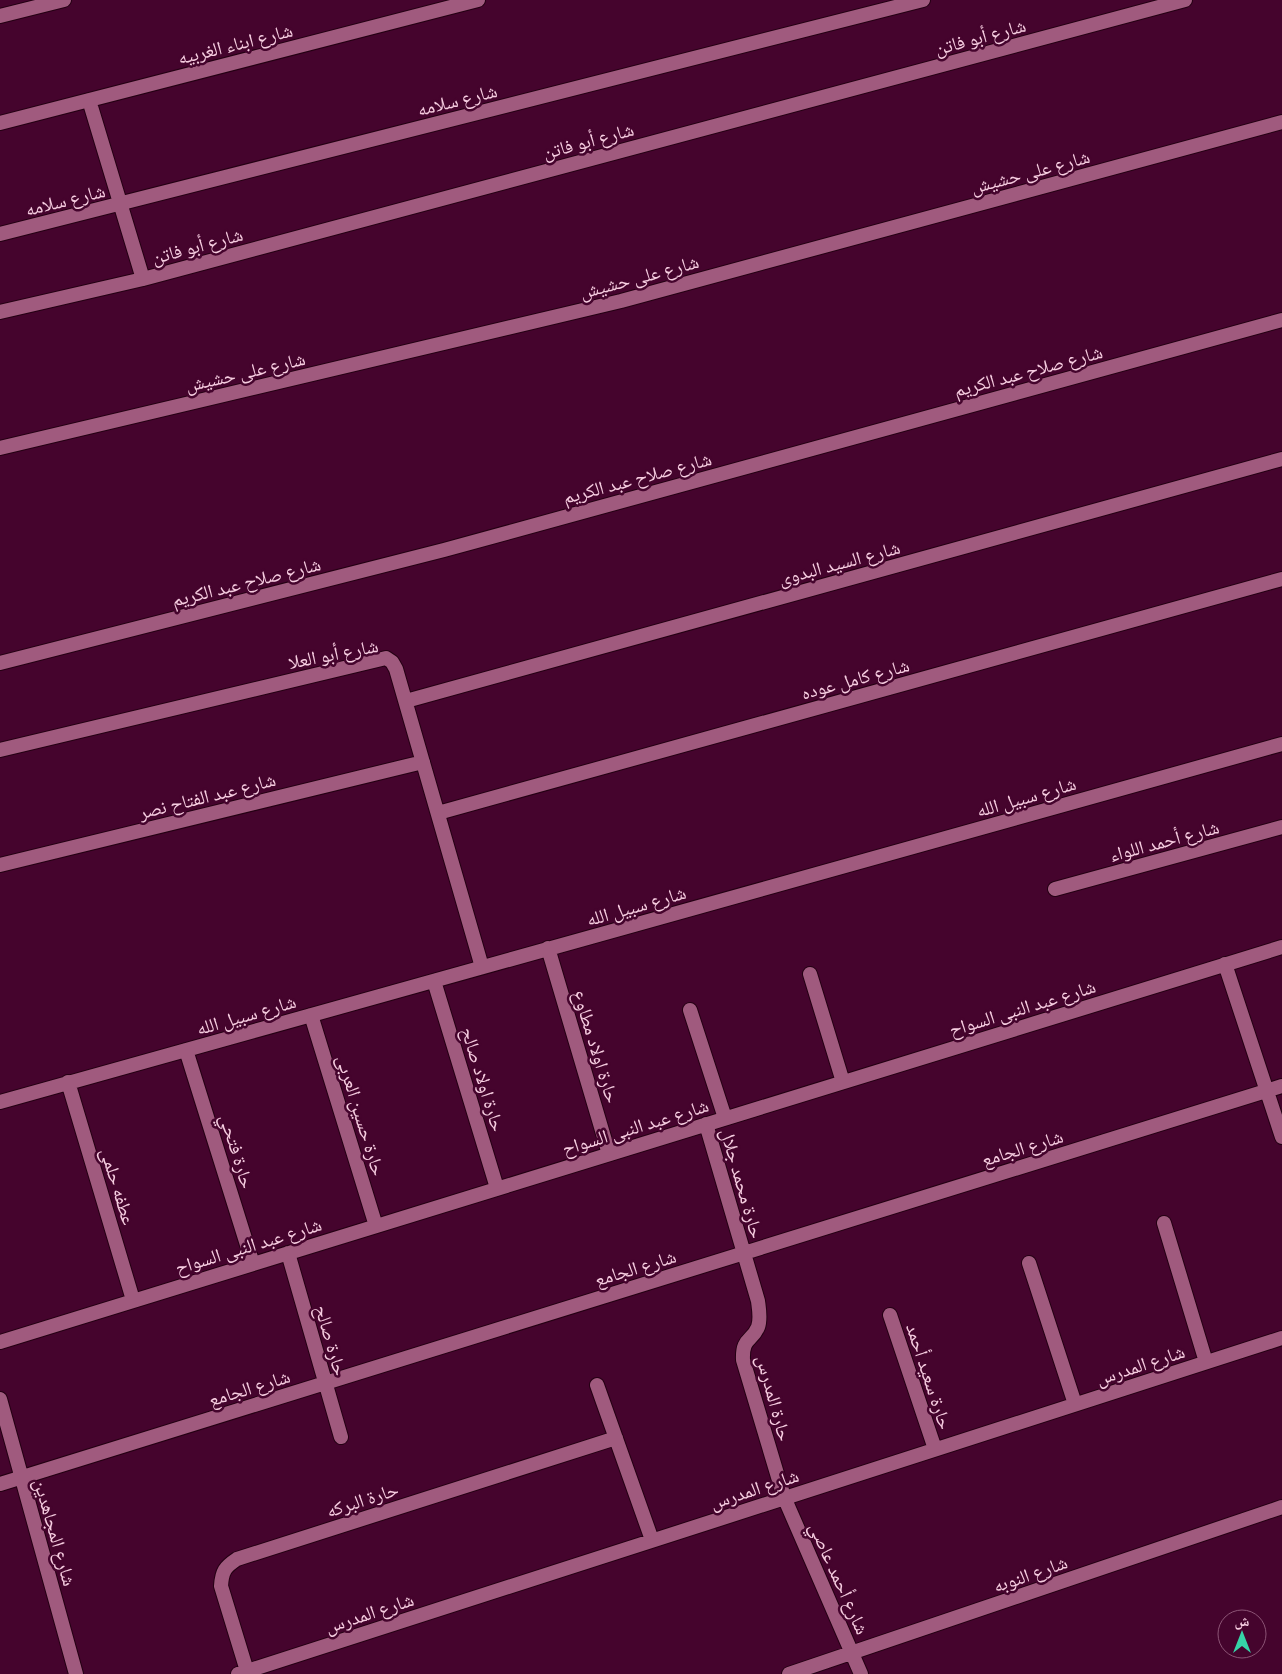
<svg xmlns="http://www.w3.org/2000/svg" width="1282" height="1674" viewBox="0 0 1282 1674" font-family="'Titillium Web','Noto Naskh Arabic',sans-serif">
	<style>
		.lines { fill: none; stroke-linecap: round; stroke-linejoin: round }
		.minor-casing { stroke: #240013; stroke-width: 16 }
		.minor { stroke: #a05a7e; stroke-width: 14 }
		.labels { text-anchor: middle; dominant-baseline: central; stroke-width: 5; stroke-linejoin: round; paint-order: stroke }
		.street-label { font-size: 19px; fill: #f6cde0; stroke: #45042d }
	</style>
	<rect width="100%" height="100%" fill="#45042d"/>
	<g class="lines">
		<g class="minor-casing">
			<path id="minor" d="M0,16L64,0
				M89,100L143,279
				M0,123L478,0
				M0,234L923,0
				M0,312L143,279L1185,0
				M0,448L621,301L1282,122
				M0,663L444,550L1282,320
				M406,701L1282,459
				M0,750L386,658L392,662L396,669L482,967
				M438,813L1282,579
				M0,865L423,762
				M1055,889L1282,827
				M548,948L609,1154
				M1225,964L1282,1137
				M810,974L843,1082
				M434,981L497,1188
				M690,1010L725,1118
				M311,1015L376,1226
				M186,1050L253,1264
				M68,1082L133,1300
				M0,1102L1282,744
				M706,1124L758,1301C759,1309 761,1319 758,1327C752,1342 742,1337 743,1360L784,1497L861,1674
				M1164,1223L1206,1362
				M288,1253L341,1437
				M1029,1263L1075,1404
				M890,1315L935,1449
				M0,1342L1282,947
				M597,1385L652,1540
				M0,1399L76,1674
				M0,1484L1282,1086
				M247,1671L221,1586C222,1571 225,1567 237,1559L616,1438
				M238,1674L1282,1338
				M789,1674L1282,1507"/>
		</g>
		<use href="#minor" class="minor"/>
	</g>
	<g class="labels">
		<g class="street-label">
			<text transform="translate(980 36) rotate(-15)">شارع أبو فاتن</text>
			<text transform="translate(235 43) rotate(-14)">شارع ابناء الغربيه</text>
			<text transform="translate(457 99) rotate(-14)">شارع سلامه</text>
			<text transform="translate(588 140) rotate(-15)">شارع أبو فاتن</text>
			<text transform="translate(1030 171) rotate(-15)">شارع على حشيش</text>
			<text transform="translate(65 199) rotate(-14)">شارع سلامه</text>
			<text transform="translate(197 245) rotate(-15)">شارع أبو فاتن</text>
			<text transform="translate(639 276) rotate(-15)">شارع على حشيش</text>
			<text transform="translate(1028 370) rotate(-15)">شارع صلاح عبد الكريم</text>
			<text transform="translate(245 371) rotate(-13)">شارع على حشيش</text>
			<text transform="translate(637 477) rotate(-15)">شارع صلاح عبد الكريم</text>
			<text transform="translate(839 562) rotate(-15)">شارع السيد البدوى</text>
			<text transform="translate(246 581) rotate(-14)">شارع صلاح عبد الكريم</text>
			<text transform="translate(333 653) rotate(-11)">شارع أبو العلا</text>
			<text transform="translate(855 678) rotate(-15)">شارع كامل عوده</text>
			<text transform="translate(207 795) rotate(-14)">شارع عبد الفتاح نصر</text>
			<text transform="translate(1026 796) rotate(-16)">شارع سبيل الله</text>
			<text transform="translate(1164 840) rotate(-15)">شارع أحمد اللواء</text>
			<text transform="translate(636 905) rotate(-16)">شارع سبيل الله</text>
			<text transform="translate(1022 1007) rotate(-17)">شارع عبد النبى السواح</text>
			<text transform="translate(246 1014) rotate(-16)">شارع سبيل الله</text>
			<text transform="translate(597 1046) rotate(73)">حارة اولاد مطاوع</text>
			<text transform="translate(484 1079) rotate(73)">حارة اولاد صالح</text>
			<text transform="translate(362 1115) rotate(73)">حارة حسين العربى</text>
			<text transform="translate(635 1126) rotate(-17)">شارع عبد النبى السواح</text>
			<text transform="translate(1022 1147) rotate(-17)">شارع الجامع</text>
			<text transform="translate(238 1151) rotate(73)">حارة فتحي</text>
			<text transform="translate(743 1183) rotate(74)">حارة محمد جلال</text>
			<text transform="translate(119 1186) rotate(73)">عطفه حلمى</text>
			<text transform="translate(248 1245) rotate(-17)">شارع عبد النبى السواح</text>
			<text transform="translate(635 1267) rotate(-17)">شارع الجامع</text>
			<text transform="translate(332 1340) rotate(74)">حارة صالح</text>
			<text transform="translate(1140 1364) rotate(-18)">شارع المدرس</text>
			<text transform="translate(930 1376) rotate(72)">حارة سعيد أحمد</text>
			<text transform="translate(249 1387) rotate(-17)">شارع الجامع</text>
			<text transform="translate(775 1398) rotate(75)">حارة المدرس</text>
			<text transform="translate(754 1488) rotate(-18)">شارع المدرس</text>
			<text transform="translate(362 1499) rotate(-18)">حارة البركه</text>
			<text transform="translate(56 1532) rotate(74)">شارع المجاهدين</text>
			<text transform="translate(1030 1573) rotate(-19)">شارع النوبه</text>
			<text transform="translate(840 1578) rotate(66)">شارع أحمد عاصي</text>
			<text transform="translate(369 1612) rotate(-18)">شارع المدرس</text>
		</g>
	</g>
	<g transform="translate(1242 1634)"><circle r="24" fill="#45042d" stroke="#8c5475"/>
	<path d="M0-4L9 19L0 12L-9 19Z" fill="#36d4a7"/>
	<text y="-8" font-size="14" font-weight="bold" text-anchor="middle" fill="#f6cde0">ش</text>
	</g>
</svg>
